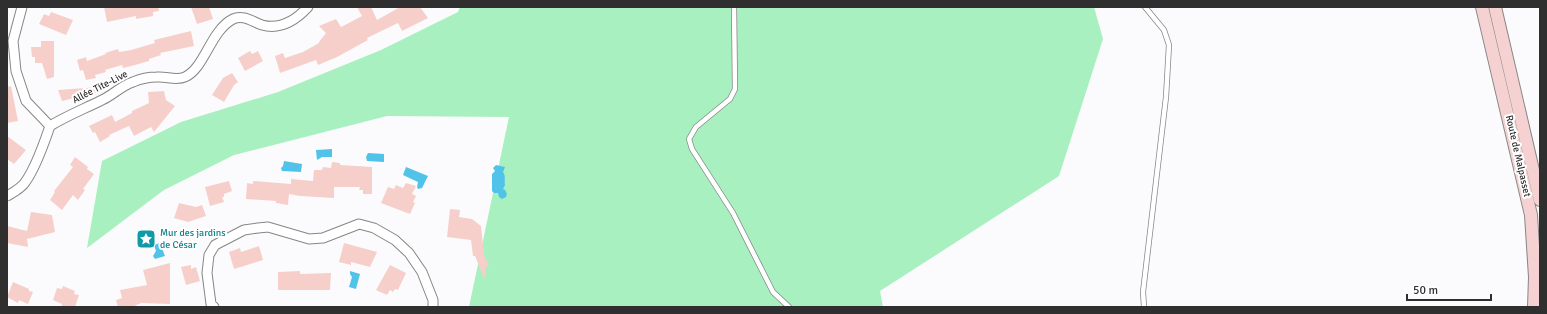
<svg xmlns="http://www.w3.org/2000/svg" width="1547" height="314" viewBox="0 0 1547 314" font-family="Signika,sans-serif">
	<style>
		.green { fill: #a8f0bf }
		.water { fill: #51c2e8 }
		.building { fill: #f7cfca }
		.lines { fill: none; stroke-linecap: round; stroke-linejoin: round }
		.service-casing { stroke: #868687; stroke-width: 6 }
		.minor-casing { stroke: #868687; stroke-width: 11 }
		.secondary-casing { stroke: #868687; stroke-width: 14 }
		.service { stroke: #fff; stroke-width: 4.5 }
		.minor { stroke: #fff; stroke-width: 9 }
		.secondary { stroke: #f6d1d1; stroke-width: 12 }
		.labels { text-anchor: middle; dominant-baseline: central; stroke-width: 4; stroke-linejoin: round; paint-order: stroke }
		.street-label { font-size: 10px; fill: #2f2f30; stroke: #fff }
		.culture-label { font-size: 10px; fill: #0d838f; stroke: #fff; text-anchor: start }
	</style>
	<rect width="100%" height="100%" fill="#fbfbfd"/>
	<path class="green" d="M460,7H1094L1103,39L1059,176L880,291L883,307H469L509,117L387,116L234,155L164,190L87,248L102,161L181,122L278,92L381,50L458,12Z"/>
	<path class="water" d="M332,149V157H322L317,160L316,150Z
		M368,153L384,154V162L367,161L366,157Z
		M284,161L302,164L301,172L282,171L281,168L283,166Z
		M496,165L505,167L503,172C506,176 504,180 505,185L503,189L505,190L507,194L506,197L502,199L499,197L498,193H494L492,191V174L495,171L493,168Z
		M406,167L428,176L422,188L418,189L417,187L418,182L403,175Z
		M160,243L165,256L155,259L153,256L156,251L154,245Z
		M350,271L360,274L356,289L349,287L352,277L350,274Z"/>
	<path class="building" d="M104,7H158L159,11L153,12V16L136,19V16L107,22Z
		M191,7H209L213,19L197,24Z
		M357,7H371L377,20L400,7H420L428,18L402,31L398,23L367,38L368,40L337,57L318,65L316,60L280,73L275,56L283,53L285,58L303,52L319,43V42L326,33L319,26L336,19L341,27L362,16Z
		M51,12L73,20L66,35L39,24L44,14L49,16Z
		M191,31L194,46L160,53L161,55L149,59V61L135,65L123,68L122,65L105,70L106,72L95,75L96,78L86,80L83,70L80,71L77,60L86,57L87,61L106,54L105,53L118,49L119,52L131,50L155,43L154,40Z
		M41,41H54V77L47,79L42,63H35V57H32L31,47H41Z
		M250,51L252,54L258,51L263,61L245,71L238,58Z
		M232,73L238,82L234,85L224,102L212,95L223,78Z
		M11,86L18,121L7,123V87Z
		M98,87L99,92L62,101L58,90Z
		M164,91L166,100L175,106L154,132L151,127L134,136L129,126L109,135L110,136L100,142L95,132L93,133L89,126L112,115L115,122L132,113V111L149,103L148,92Z
		M7,136L26,150L14,164L7,159Z
		M75,157L88,167L87,169L94,174L83,189L85,190L78,200L73,195L62,210L50,200L55,192L54,191L73,167L70,165Z
		M332,162L340,163V165L372,167V194H363V190H359L360,187H334V198L300,196L289,194L288,205L276,203V201L246,199L247,183L253,184V181L291,184V179L313,181L314,170H322L323,167L331,168Z
		M229,181L232,191L224,194V197H222L224,202L210,206L205,187Z
		M406,183L416,186L412,194L416,196L413,202L415,203L410,214L381,203L388,187L394,189L396,185L403,188Z
		M179,203L196,207L202,205L206,216L188,222L174,218Z
		M450,209L460,210L459,217L472,219L481,226L484,255L489,266L485,267L486,278H484L475,256H473L471,240L447,237Z
		M31,212L52,215L55,232L27,239L28,247L7,243V226L27,231Z
		M344,243L377,252L370,267L351,262V265L339,262Z
		M259,246L263,260L234,269L229,252L240,248L241,252Z
		M170,263V304L141,303L132,307H118L116,300L122,298L120,290L147,285L143,270Z
		M191,265V269L196,267L200,281L186,285L181,267Z
		M390,265L406,273L398,290L395,289L393,292L390,290L387,295L376,290Z
		M300,271V274L331,273L330,290H278V272Z
		M13,282L29,289V291L33,292L28,304L19,300L18,303L7,297Z
		M63,286L75,291L74,294L79,295L75,307H61L62,304L53,300L57,288L62,289Z"/>
	<g class="lines">
		<g class="service-casing">
			<path id="service" d="M734,7L735,89L730,99L696,127L689,139L692,149L733,213L773,292L789,307
				M1144,307L1143,292L1166,97L1169,45L1164,30L1145,7"/>
		</g>
		<g class="minor-casing">
			<path id="minor" d="M22,7L13,41L16,71L26,101L50,126
				M7,196C14,192 22,188 26,181C37,165 44,143 50,126C66,116 84,109 102,100C113,95 121,86 133,82C140,79 150,77 157,77C166,76 176,81 185,77C205,68 210,31 233,19C243,14 253,22 262,25C280,30 296,20 308,7
				M214,307L211,304L207,273L209,255L215,245L244,230L258,228L268,227L309,239L323,238L359,224L374,228L395,240L409,253L422,272L433,300V307"/>
		</g>
		<g class="secondary-casing">
			<path id="secondary" d="M1482,7L1531,215L1535,277L1534,307
				M1495,7L1540,200"/>
		</g>
		<use href="#service" class="service"/>
		<use href="#minor" class="minor"/>
		<use href="#secondary" class="secondary"/>
	</g>
	<defs>
		<g id="sight-square" transform="scale(1)"><rect x="-9" y="-9" width="18" height="18" rx="4" fill="#0f9aa8" stroke="#fff"/><path d="M0-6L1.8-2.2L6-1.7L2.9 1.2L3.7 5.4L0 3.3L-3.7 5.4L-2.9 1.2L-6-1.7L-1.8-2.2Z" fill="#fff"/></g>
	</defs>
	<g fill-rule="evenodd">
		<use href="#sight-square" x="146" y="239"/>
	</g>
	<g class="labels">
		<g class="street-label">
			<text transform="translate(100 87) rotate(-27)">Allée Tite-Live</text>
			<text transform="translate(1518 156) rotate(77)">Route de Malpasset</text>
		</g>
		<g class="culture-label">
			<text x="160" y="233">Mur des jardins<tspan x="160" dy="12">de César</tspan></text>
		</g>
	</g>
	<rect width="1547" height="314" fill="none" stroke="#2f2f30" stroke-width="16"/>
	<path d="M1407 294v6h84v-6" fill="none" stroke="#2f2f30" stroke-width="2"/>
	<text x="1413" y="294" font-size="12" fill="#2f2f30" stroke="#ffffff" stroke-width="3" paint-order="stroke">50 m</text>
</svg>
